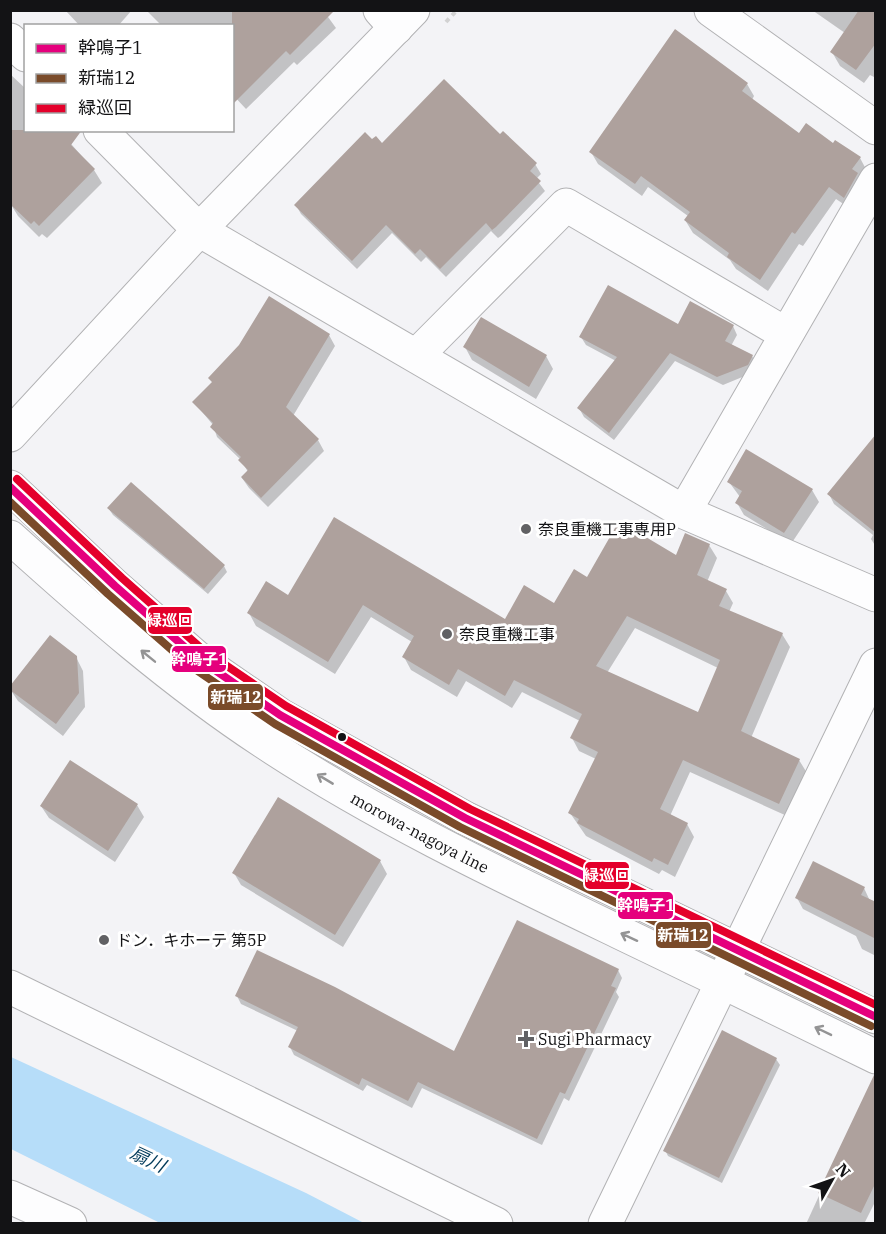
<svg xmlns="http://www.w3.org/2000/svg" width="886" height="1234" viewBox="0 0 886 1234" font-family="'IBM Plex Serif','Noto Sans JP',serif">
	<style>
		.water { fill: #b6ddf9 }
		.shadow { fill: #0003; fill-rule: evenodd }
		.building { fill: #aea19d; fill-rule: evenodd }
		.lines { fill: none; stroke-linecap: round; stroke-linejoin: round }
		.street-casing { stroke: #b2b2b4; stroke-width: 35 }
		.secondary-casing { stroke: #b2b2b4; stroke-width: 35 }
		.primary-casing { stroke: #b2b2b4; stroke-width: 35 }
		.path { stroke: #d2d2d2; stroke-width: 4; stroke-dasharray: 4.5 4.5; stroke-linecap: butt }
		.street { stroke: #fdfdfe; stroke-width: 33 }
		.secondary { stroke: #fdfdfe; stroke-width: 33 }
		.primary { stroke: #fdfdfe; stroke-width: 33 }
		.bus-1-casing { stroke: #fff; stroke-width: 12 }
		.bus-2-casing { stroke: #fff; stroke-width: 12 }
		.bus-3-casing { stroke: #fff; stroke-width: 12 }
		.bus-1 { stroke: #e5007d; stroke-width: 8 }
		.bus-2 { stroke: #7a4b2a; stroke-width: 8 }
		.bus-3 { stroke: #e4002b; stroke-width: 8 }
		.oneway { stroke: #949495 }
		.poi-dot { fill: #616164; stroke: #fff; stroke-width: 2 }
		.bus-dot { fill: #131315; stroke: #fff; stroke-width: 2 }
		.labels { text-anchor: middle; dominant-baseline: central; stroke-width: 6; stroke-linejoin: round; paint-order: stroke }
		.poi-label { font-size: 16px; fill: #131315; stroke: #fff; text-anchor: start }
		.street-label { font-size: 16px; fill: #131315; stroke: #fff }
		.water-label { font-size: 18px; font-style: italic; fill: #003a5a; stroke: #fff }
		.line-badge { stroke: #fff; stroke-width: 2 }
		.badge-label { font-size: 16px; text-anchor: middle; font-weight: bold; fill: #fff }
	</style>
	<rect width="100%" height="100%" fill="#f3f3f6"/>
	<path class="water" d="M11,1057L306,1193L364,1223H160L11,1149Z"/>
	<path class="shadow" d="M65,10H132L118,26H80Z
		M146,10H323L336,28L297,65L294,62L246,109L232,94V26H162Z
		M812,10H876V78L870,75L864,83L840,66L832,52L845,33Z
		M10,74L26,89V130L65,137L94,170L102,183L47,238L42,234L39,237L18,216L10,203Z
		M747,84L754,96L752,100L799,135L834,145L860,158L867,171L851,209L836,199L803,246L799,244L768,291L736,269L730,260L693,233L685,220L688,216L648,187L642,196L598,164L591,152Z
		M501,136L535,164L541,174L536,179L545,191L501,236L498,238L491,231L446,277L426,257L421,262L392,233L357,269L301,214L296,205L372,142L382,145Z
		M678,326H733L737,335L731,346L752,356L757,365L752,373L723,385L675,361L614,440L584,417L579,408L616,361L586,345L581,337Z
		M329,335L335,346L293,416L318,440L324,451L268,507L249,488L242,478L248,472L241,460L217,437L213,425L194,402L213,383L209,378Z
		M465,347L546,356L553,369L536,399L472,360Z
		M876,451V547L871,539L873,535L834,504L829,494Z
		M729,482L812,490L819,502L791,544L744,515L737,503L740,497Z
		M109,509L224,566L227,572L208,594L113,515Z
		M335,519L506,621L555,605L588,579L677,557L709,545L717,558L707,582L726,591L733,603L729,612L782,634L790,647L751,738L799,760L807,773L787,816L690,772L670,816L687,824L694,837L675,877L662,870L659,874L586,836L570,813L596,759L579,751L572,738L580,721L522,692L512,708L466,681L457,697L411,670L404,657L412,642L371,617L335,674L256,626L249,613L289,597ZM635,628L718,668L699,714L607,673Z
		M76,657L83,671L85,707L63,736L18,701L10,689Z
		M137,805L144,817L115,862L49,818L41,806Z
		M380,861L387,874L343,947L241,885L234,873Z
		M864,888L870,901L876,904V956L862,949L856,936L803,909L797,898Z
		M618,970L622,978L616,992L619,997L569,1101L564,1098L542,1145L422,1088L412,1108L367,1085L363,1091L294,1055L290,1047L298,1031L241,1004L237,996L455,1053Z
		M776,1059L780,1065L722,1183L668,1156L665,1150Z
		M865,1096L876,1101V1200L864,1224H806Z"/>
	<path class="building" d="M232,10H335L290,55L286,51L232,105Z
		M859,10H876V43L856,70L830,52Z
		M675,29L748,83L742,91L799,133L806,123L833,143L835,140L861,157L852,169L858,173L844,198L829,187L795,234L792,232L760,280L727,257L729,253L684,220L690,212L641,176L635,184L589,152Z
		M444,79L500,134L503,131L537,163L530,171L541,181L496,227L492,230L486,223L440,269L420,249L415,254L386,225L352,261L294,205L365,132L372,139L376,136L382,143Z
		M10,130H82L71,145L95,169L39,226L34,221L31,224L10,204Z
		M608,285L678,324L690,301L734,325L725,341L753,355L748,365L717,377L670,353L609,433L577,408L617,357L579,337Z
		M269,296L330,334L286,407L319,439L261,498L241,477L248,470L238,460L241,457L210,427L213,423L192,402L212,382L208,378L239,345Z
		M481,317L547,355L529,387L463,347Z
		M876,434V533L827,494Z
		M746,449L813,489L784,533L735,503L742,491L727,482Z
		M131,482L225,565L204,589L107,508Z
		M334,517L505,619L524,585L554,603L574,569L587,577L619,521L676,555L685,533L710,544L697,575L727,589L719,606L783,633L741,731L800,759L779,804L683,760L660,809L688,823L668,865L654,858L652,862L577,823L579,819L568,813L598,752L570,738L582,714L514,680L505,696L458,669L449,685L402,657L414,636L363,605L328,662L247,613L266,581L288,595ZM627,616L720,660L698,712L596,666Z
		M50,635L77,656L79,693L56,724L10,690V686Z
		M70,760L138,804L108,851L40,806Z
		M278,797L381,860L335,935L232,873Z
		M813,861L865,887L861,895L876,902V939L795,898Z
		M517,920L619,969L611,986L616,988L565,1094L560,1092L537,1139L418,1082L408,1101L362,1078L359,1085L288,1047L298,1027L235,996L257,950L335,987L454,1051Z
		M722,1030L777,1058L719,1178L663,1151Z
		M874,1075L876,1182L861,1213L818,1193Z"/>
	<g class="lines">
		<g class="street-casing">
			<path id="street" d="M380,10L396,28
				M10,40L26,55
				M100,130L199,230L684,512L876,595
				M416,356L566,205L786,334
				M684,512L876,180
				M10,987L496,1224
				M10,1197L70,1224
				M605,1224L876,665"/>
		</g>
		<g class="secondary-casing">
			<path id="secondary" d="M711,10L876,128
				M10,435L199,230L413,10"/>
		</g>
		<g class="primary-casing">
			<g id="primary">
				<path d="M10,487L115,586L196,657L280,715L465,818L876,1017"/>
				<path id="s1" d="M10,537C91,610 173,682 264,742C376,816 498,874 619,932C705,973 790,1015 876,1057"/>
			</g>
		</g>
		<path class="path" d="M446,22L457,10"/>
		<use href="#street" class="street"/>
		<use href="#secondary" class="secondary"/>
		<use href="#primary" class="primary"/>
		<g class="bus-1-casing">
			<path id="bus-1" d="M10,487L115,586L196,657L280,715L465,818L876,1017"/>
		</g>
		<g class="bus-2-casing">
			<path id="bus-2" d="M10,502L108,594L189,665L275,724L460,827L871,1026"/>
		</g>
		<g class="bus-3-casing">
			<path id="bus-3" d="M17,479L122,578L202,649L286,706L470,809L876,1005"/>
		</g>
		<use href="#bus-1" class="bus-1"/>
		<use href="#bus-2" class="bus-2"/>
		<use href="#bus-3" class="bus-3"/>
	</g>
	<defs><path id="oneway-shaft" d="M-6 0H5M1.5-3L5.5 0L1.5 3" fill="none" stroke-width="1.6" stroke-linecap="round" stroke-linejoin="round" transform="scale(1.5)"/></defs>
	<g class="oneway">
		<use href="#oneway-shaft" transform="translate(148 656) rotate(-141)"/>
		<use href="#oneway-shaft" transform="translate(325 779) rotate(-149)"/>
		<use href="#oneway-shaft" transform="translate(629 937) rotate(-155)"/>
		<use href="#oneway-shaft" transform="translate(823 1031) rotate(-154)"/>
	</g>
	<g class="poi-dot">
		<circle cx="526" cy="529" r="6"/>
		<circle cx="447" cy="634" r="6"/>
		<circle cx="104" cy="940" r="6"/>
		<path d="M523 1030h6v6h6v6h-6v6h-6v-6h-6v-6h6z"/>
	</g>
	<circle class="bus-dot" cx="342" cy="737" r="5"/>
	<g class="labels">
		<g class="poi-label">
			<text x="538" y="529">奈良重機工事専用P</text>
			<text x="459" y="634">奈良重機工事</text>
			<text x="116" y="940">ドン．キホーテ 第5P</text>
			<text x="538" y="1039">Sugi Pharmacy</text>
		</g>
		<g class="street-label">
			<text stroke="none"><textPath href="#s1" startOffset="507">morowa-nagoya line</textPath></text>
		</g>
		<g class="water-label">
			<text transform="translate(148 1159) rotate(25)">扇川</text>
		</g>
	</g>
	<g class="line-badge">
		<rect x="147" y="606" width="46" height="29" rx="6" fill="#e4002b"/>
		<rect x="171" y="645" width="56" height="28" rx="6" fill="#e5007d"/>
		<rect x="207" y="683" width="57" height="28" rx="6" fill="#7a4b2a"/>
		<rect x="584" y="861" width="46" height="29" rx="6" fill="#e4002b"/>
		<rect x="617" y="891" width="57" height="29" rx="6" fill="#e5007d"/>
		<rect x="655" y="921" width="57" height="28" rx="6" fill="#7a4b2a"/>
	</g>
	<g class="badge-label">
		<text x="170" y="626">緑巡回</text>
		<text x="199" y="665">幹鳴子1</text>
		<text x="236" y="703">新瑞12</text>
		<text x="607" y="881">緑巡回</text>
		<text x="646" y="911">幹鳴子1</text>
		<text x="683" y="941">新瑞12</text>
	</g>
	<rect width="886" height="1234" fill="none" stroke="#131315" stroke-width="24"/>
	<rect x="24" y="24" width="210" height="108" fill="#ffffff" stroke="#a1a1a1" stroke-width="1.5"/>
	<rect x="36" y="44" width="30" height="9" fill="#e5007d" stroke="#a1a1a1" stroke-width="1.5"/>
	<text x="78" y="54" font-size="18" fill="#131315">幹鳴子1</text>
	<rect x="36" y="74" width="30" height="9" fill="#7a4b2a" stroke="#a1a1a1" stroke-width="1.5"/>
	<text x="78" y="84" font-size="18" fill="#131315">新瑞12</text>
	<rect x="36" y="104" width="30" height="9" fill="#e4002b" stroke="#a1a1a1" stroke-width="1.5"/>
	<text x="78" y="114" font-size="18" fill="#131315">緑巡回</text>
	<g transform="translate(832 1180) rotate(50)" stroke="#ffffff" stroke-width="4.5" paint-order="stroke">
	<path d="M0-4.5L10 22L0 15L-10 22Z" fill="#131315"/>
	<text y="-9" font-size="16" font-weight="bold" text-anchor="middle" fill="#131315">N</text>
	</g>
</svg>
